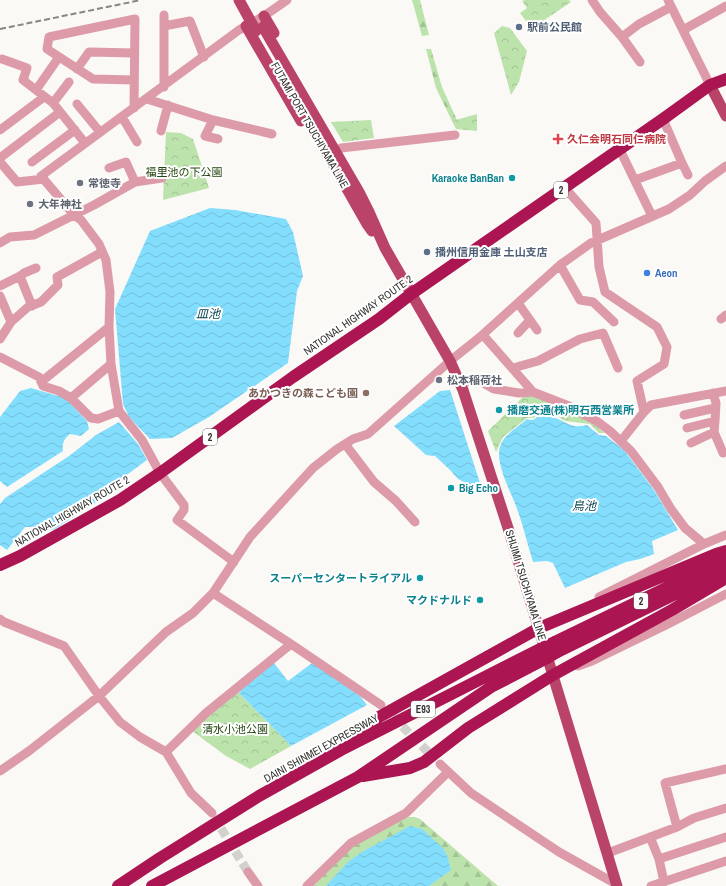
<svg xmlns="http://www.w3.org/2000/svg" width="726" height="886" viewBox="0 0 726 886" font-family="'Archivo Narrow','Noto Sans JP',sans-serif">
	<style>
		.forest { fill: url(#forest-firs) }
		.park { fill: url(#park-crowns) }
		.water { fill: url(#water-waves) }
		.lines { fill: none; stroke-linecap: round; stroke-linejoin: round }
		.minor-tunnel { stroke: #d3d1ce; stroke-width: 9; stroke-dasharray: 9 4.5; stroke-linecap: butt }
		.minor { stroke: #dd9baa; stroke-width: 9 }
		.major { stroke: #ba4469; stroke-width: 11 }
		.highway { stroke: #aa1552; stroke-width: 12 }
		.rail { stroke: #878683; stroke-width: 2; stroke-dasharray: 6 3; stroke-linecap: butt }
		.major-bridge { stroke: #ba4469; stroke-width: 11 }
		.highway-bridge { stroke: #aa1552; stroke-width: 12 }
		.service-dot { fill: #5c6f8a; stroke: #fff; stroke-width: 1.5 }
		.health-dot { fill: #e0444e; stroke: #fff; stroke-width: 1.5 }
		.culture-dot { fill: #0f9aa8; stroke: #fff; stroke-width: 1.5 }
		.worship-dot { fill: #6b7280; stroke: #fff; stroke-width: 1.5 }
		.shop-dot { fill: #3f7fe0; stroke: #fff; stroke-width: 1.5 }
		.education-dot { fill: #8d6e63; stroke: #fff; stroke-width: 1.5 }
		.labels { text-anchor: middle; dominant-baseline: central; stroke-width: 4; stroke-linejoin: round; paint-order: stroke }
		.shield { fill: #fff; stroke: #70706e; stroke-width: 1 }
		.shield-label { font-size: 10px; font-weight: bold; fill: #323230 }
		.service-label { font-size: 11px; font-weight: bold; fill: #4e5e75; stroke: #fff; text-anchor: start }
		.street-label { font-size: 11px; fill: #323230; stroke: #fff }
		.health-label { font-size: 11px; font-weight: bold; fill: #be3a42; stroke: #fff; text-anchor: start }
		.park-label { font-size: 11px; fill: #24460f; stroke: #fff }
		.culture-label { font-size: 11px; font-weight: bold; fill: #0d838f; stroke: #fff; text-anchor: end }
		.worship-label { font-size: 11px; font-weight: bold; fill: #5b616d; stroke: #fff; text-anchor: start }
		.shop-label { font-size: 11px; font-weight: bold; fill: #366cbe; stroke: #fff; text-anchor: start }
		.education-label { font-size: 11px; font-weight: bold; fill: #785e54; stroke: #fff; text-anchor: end }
		.water-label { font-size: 12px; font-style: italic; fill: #053f4f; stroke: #fff }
	</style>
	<defs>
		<pattern id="forest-firs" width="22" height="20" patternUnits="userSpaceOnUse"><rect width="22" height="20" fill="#bde3ac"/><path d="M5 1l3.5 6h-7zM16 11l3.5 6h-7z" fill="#a3c394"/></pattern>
		<pattern id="park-crowns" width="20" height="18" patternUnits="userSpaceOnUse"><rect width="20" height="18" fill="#bde3ac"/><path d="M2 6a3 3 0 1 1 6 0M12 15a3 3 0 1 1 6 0" fill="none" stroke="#a3c394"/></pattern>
		<pattern id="water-waves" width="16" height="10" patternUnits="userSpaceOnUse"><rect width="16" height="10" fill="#83defe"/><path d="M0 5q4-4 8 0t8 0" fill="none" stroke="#72bfda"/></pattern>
	</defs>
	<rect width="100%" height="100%" fill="#fbf9f5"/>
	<path class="forest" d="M412,0H420L429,35L422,36Z
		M426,49H431L442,87L457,120L452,121L436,88Z
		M409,817H415L420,819L498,886H314L346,851L396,821Z"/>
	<path class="park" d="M525,0H569L571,2L540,23L535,33L520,13L527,8L522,1Z
		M502,26L510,28L527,51L519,82L511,95L494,33Z
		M477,114V131L456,129L452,121Z
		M371,120L374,138L343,142L331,122Z
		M166,132L181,133L193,139L209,188L163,200Z
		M533,394L584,417L605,433H599L590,424L565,421L559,417L545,414L536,415L534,418H527L503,437L496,452L488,431L524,396Z
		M239,689L241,691L239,693L291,746L250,769L226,756L191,730Z"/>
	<path class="water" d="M210,208L235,210L286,219L293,232L303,276L297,291L288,363L209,417L172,438L150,439L129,417L123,404L115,309L150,231Z
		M31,388L65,398L87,421L89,429L81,436L70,434C64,439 62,443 63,451L7,487L0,481V417L20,391Z
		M450,390L480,483V486L476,488L458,479L450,470L435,456L426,455L394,426L440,391Z
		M545,416C549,417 554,417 558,419C571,425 573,428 587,425L599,435L606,436L624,450L654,490L678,530L652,541L654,554L640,559L626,562L565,588L553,563L547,561L533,562C527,543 523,524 516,506C510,490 495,463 500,447C503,435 518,427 527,419C532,421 534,420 537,417Z
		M119,422L138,444L147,460L109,488L94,504L53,530L38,527H25L7,550L0,545V504L5,498L69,456L96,435Z
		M274,663L288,681L312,663L360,696L367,705L291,746L239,693L241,691L239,689Z
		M410,826L422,829L443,848L447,855L451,870L429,886H326L349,861L362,852Z"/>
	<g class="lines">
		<path class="minor-tunnel" d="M393,717L435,759
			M214,817L248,872"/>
		<path class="minor" d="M592,0L600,12L622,37L640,62
			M668,0L710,85
			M164,26L190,21L204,57
			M683,30L726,6
			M622,37L639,24L671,7
			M2,59L27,68L23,80L53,103L85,143
			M77,69L89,52L134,53
			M164,87V15
			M36,90L59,57
			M147,99L213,120L205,136L218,139
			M53,103L69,82
			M77,104L100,132
			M134,108L135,19L49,37L47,49L93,79L134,80
			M121,117L125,122L137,142
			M213,120L272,134
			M0,130L44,97
			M161,131L168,105
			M341,148L455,135
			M620,150L652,216
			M0,158L60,112
			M0,162L17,182L44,179
			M32,162L75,130
			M682,163L688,175
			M109,168L126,162L135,182
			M635,180L682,163L663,119
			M565,188L596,223L599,267L605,292L657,327L667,347L664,364L637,381L644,412L621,441
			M0,243L10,237L34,235L94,205L135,182L162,178
			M560,265L580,300L593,302L614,322
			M20,276L24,273L36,268
			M0,286L20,276L32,306
			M0,296L11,322
			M518,303L537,330
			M721,319L726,315
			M518,333L530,320
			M483,335L533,392
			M0,339L11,322L28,307L41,302L58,285L57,277L102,252
			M0,357L39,377L43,386L59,391L71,398L91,418L98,419L119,411
			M513,368L538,361L580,339L603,333L618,368
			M41,382L109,327
			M460,383L478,380L494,389L519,393L533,392L569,406L598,422L610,431L631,451L658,487L671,509L685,528L704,544
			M71,398L111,364
			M644,412L651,405L726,391
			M684,415L715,408
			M687,428L715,421L716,403L713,393
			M714,432L723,453
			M691,443L714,432L715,421
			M345,444L374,482L396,501L415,522
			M234,562L177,520L184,510V505L160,473L142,440L119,411L111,364L109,327L110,292L106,260L99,244L81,220L74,215L41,176L239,30L264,16L287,0
			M213,593L291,644L381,705
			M599,597L704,544L726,535
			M0,619L4,622L64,646L99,696L120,722L140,737L166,752L191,793L212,813
			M578,666L592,661L666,625L726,594
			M166,752L206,713L291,644
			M440,764L471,793L559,852L616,884
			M0,771L29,751L99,696L166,632L193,613L213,593L250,537L313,468L337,449L353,439L368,434L450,361L480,337L560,265L591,243L669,209L690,195L705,181L726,166
			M677,827L665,783L726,769
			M650,837L659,859L664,882
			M608,853L677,827L694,818L726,808
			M659,859L726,837
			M248,872L258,886
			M307,886L351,843L406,813L448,772
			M651,886L726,861"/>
		<path class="major" d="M264,16L274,33
			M246,26L301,121
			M263,27L359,192L369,212L385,248L450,361L463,390L509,531L617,886
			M710,85L726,116
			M302,110L367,224L372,231"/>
		<path class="highway" d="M0,565L20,556L120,500L160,473L293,377L379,319L411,294L663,119L710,85L726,79
			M555,642L726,559
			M557,652L726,569
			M356,737L379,717L539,628L716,554L726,551
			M363,776L410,768L424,762L468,728L553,675L672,610L726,578
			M118,886L160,858L259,796L341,750L544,647
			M152,886L358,777L491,687L547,658"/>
		<path class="rail" d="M0,29L141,0"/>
		<path class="major-bridge" d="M239,0L256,31"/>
		<path class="highway-bridge" d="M544,647L555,642
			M547,658L557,652"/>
	</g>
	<g class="service-dot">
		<circle cx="519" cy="27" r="4"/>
		<circle cx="427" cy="252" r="4"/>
	</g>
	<path class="health-dot" d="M556 133h4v4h4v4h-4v4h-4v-4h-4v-4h4z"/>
	<g class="culture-dot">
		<circle cx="512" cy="178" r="4"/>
		<circle cx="499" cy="410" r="4"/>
		<circle cx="451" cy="488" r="4"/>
		<circle cx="420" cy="578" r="4"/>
		<circle cx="480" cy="600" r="4"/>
	</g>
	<g class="worship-dot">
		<circle cx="80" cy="183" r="4"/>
		<circle cx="30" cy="204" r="4"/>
		<circle cx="439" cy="380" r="4"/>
	</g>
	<circle class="shop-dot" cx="647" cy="273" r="4"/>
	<circle class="education-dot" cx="366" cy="393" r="4"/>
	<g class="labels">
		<g class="shield">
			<rect x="554" y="182" width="14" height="16" rx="3"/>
			<rect x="203" y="429" width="14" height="16" rx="3"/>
			<rect x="634" y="593" width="14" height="16" rx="3"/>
			<rect x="411" y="701" width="24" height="16" rx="3"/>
		</g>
		<g class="shield-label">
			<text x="561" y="190">2</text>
			<text x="210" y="437">2</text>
			<text x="641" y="601">2</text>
			<text x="423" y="709">E93</text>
		</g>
		<g class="service-label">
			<text x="527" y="27">駅前公民館</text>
			<text x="435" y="252">播州信用金庫 土山支店</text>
		</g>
		<g class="street-label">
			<text transform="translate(310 125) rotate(60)">FUTAMI PORT TSUCHIYAMA LINE</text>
			<text transform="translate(358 315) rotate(-35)">NATIONAL HIGHWAY ROUTE 2</text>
			<text transform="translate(72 511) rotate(-30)">NATIONAL HIGHWAY ROUTE 2</text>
			<text transform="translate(526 585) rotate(73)">SHIJIMI TSUCHIYAMA LINE</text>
			<text transform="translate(321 748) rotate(-29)">DAINI SHINMEI EXPRESSWAY</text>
		</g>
		<g class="health-label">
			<text x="567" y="139">久仁会明石同仁病院</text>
		</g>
		<g class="park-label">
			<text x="184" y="172">福里池の下公園</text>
			<text x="235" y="729">清水小池公園</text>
		</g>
		<g class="culture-label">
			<text x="504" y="178">Karaoke BanBan</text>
			<text x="507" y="410" text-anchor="start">播磨交通(株)明石西営業所</text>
			<text x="459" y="488" text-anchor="start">Big Echo</text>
			<text x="412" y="578">スーパーセンタートライアル</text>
			<text x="472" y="600">マクドナルド</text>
		</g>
		<g class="worship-label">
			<text x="88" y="183">常徳寺</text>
			<text x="38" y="204">大年神社</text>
			<text x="447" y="380">松本稲荷社</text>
		</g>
		<g class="shop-label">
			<text x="655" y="273">Aeon</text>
		</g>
		<g class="education-label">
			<text x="358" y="393">あかつきの森こども園</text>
		</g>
		<g class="water-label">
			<text x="208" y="314">皿池</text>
			<text x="584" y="506">鳥池</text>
		</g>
	</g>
</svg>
